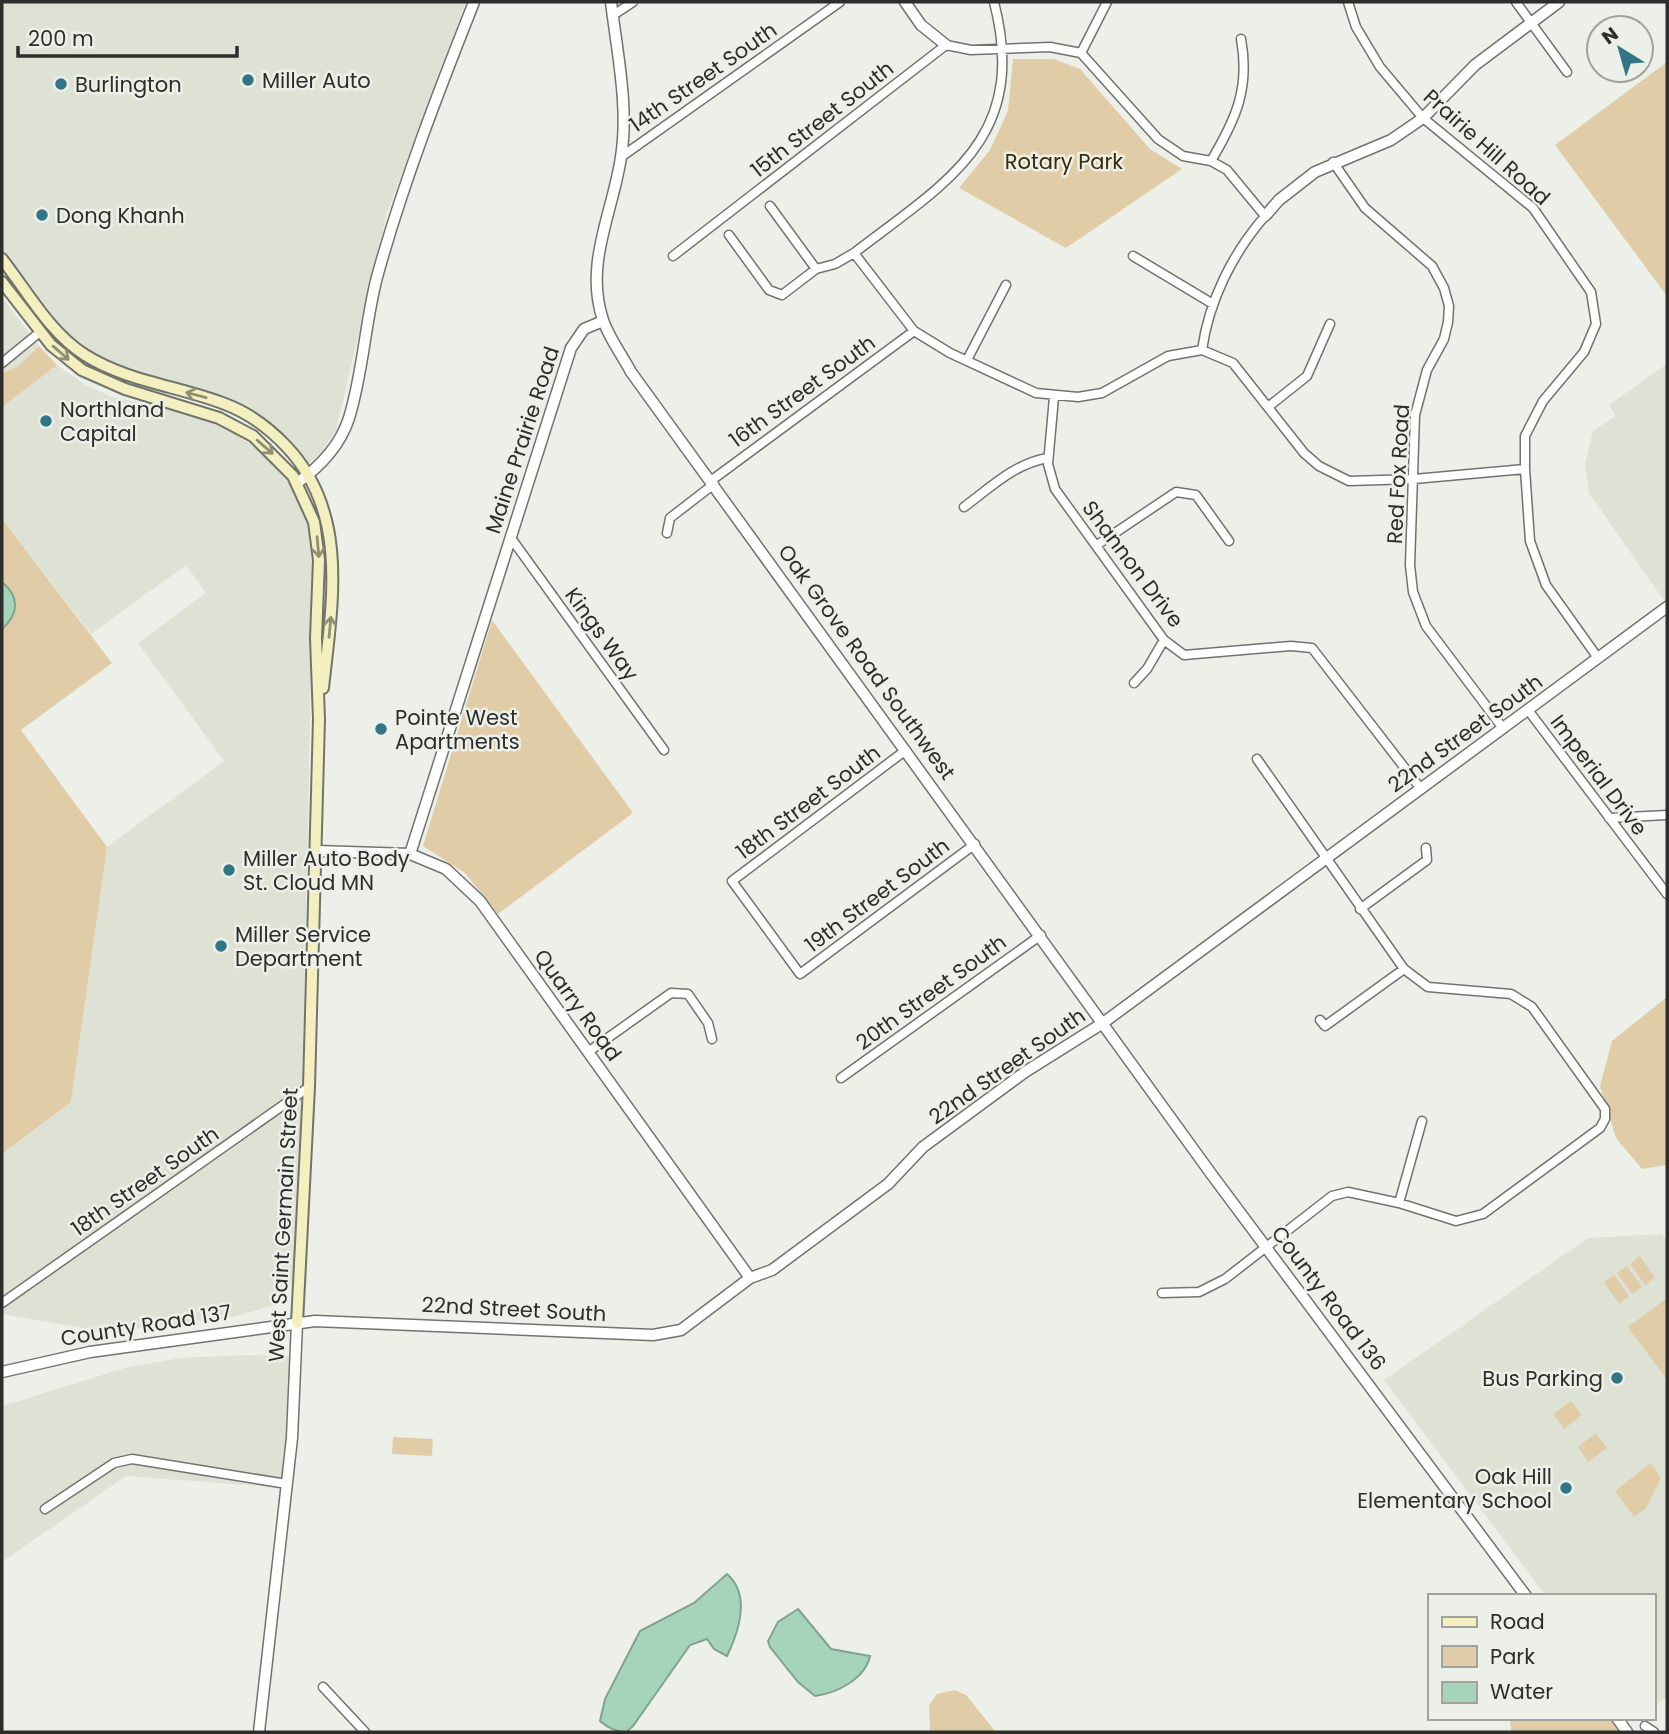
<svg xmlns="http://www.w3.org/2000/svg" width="1669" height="1734" viewBox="0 0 1669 1734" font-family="Poppins,sans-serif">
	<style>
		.built { fill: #dde2d5 }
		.green { fill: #e0cda7 }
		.water { fill: #a6d4ba; stroke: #82a28f; stroke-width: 2 }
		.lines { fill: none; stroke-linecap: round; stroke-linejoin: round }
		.minor-casing { stroke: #71746d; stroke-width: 11 }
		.tertiary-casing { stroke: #71746d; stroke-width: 13 }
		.secondary-casing { stroke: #71746d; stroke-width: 14 }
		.minor { stroke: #fff; stroke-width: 8 }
		.tertiary { stroke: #fff; stroke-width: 10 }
		.secondary { stroke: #f4efbe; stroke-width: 10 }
		.oneway { stroke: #908e74 }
		.poi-dot { fill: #327586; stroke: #edf0e8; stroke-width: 2.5 }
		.labels { text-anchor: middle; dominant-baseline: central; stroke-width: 5; stroke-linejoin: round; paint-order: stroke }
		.street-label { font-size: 21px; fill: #2d2e2b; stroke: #edf0e8 }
		.poi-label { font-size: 21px; fill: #2d2e2b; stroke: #edf0e8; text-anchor: start }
		.park-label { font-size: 21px; fill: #3a2b07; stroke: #edf0e8 }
	</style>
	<rect width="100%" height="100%" fill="#edf0e8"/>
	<path class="built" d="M2,2H466L387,213L336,430L322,452L308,464L294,447L267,424L110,365L83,350L68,336L2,251Z
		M2,297L39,346L17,367L2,373Z
		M1667,364V600L1665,602L1589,493L1585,464L1593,431L1616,416L1609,405Z
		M57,365L84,384L112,397L178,410L231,430L265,455L290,482L305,511L312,549L313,582L302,1098L294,1268L291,1285L284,1298L271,1306L236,1316L108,1332L2,1314V1154L71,1102L107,847L224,761L138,643L206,593L186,565L91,634L2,519V407Z
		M1662,1234L1667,1241V1697L1653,1707V1596H1546L1384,1380L1588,1238Z
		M246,1355L293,1356L284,1488L126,1476L2,1562V1406L128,1367L180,1358Z"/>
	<path class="green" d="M1013,59H1054L1080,69L1150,149L1182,169L1066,248L959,188L990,150L1008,111Z
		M1667,62V296L1555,145Z
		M39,346L57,365L2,407V373L17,367Z
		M2,519L112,663L21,730L107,847L71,1102L2,1154Z
		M492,620L633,813L498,914L465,873L423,846Z
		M1667,997V1165L1642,1169L1616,1138L1600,1086L1612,1041Z
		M1640,1256L1655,1278L1645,1285L1630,1264Z
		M1627,1266L1642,1287L1632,1294L1617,1273Z
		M1614,1275L1629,1296L1619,1304L1604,1282Z
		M1667,1298V1380L1628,1327Z
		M1571,1401L1582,1415L1564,1429L1553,1414Z
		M1596,1433L1607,1448L1588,1462L1578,1447Z
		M393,1437L433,1439L432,1456L392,1454Z
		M1651,1463L1661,1478L1646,1508L1634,1517L1615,1491Z
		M955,1690L966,1695L996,1732H930L929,1705L937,1694Z
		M1510,1718H1610L1620,1732H1511Z"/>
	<path class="water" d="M2,582C20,597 19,614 2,629Z
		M727,1574C751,1595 739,1631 727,1656L714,1649L707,1639L690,1645L633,1726L626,1732C616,1732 608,1728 600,1721L605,1699L640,1631L694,1603Z
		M798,1609L831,1649L870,1656C865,1679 837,1693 815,1696L798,1682L770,1647L768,1641L778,1622Z"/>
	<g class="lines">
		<g class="minor-casing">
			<path id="minor" d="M994,2C1029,138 948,181 854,253L914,331L950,353L1036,393L1078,397L1102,393L1168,356L1202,350
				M1348,2L1356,27L1380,67L1423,118L1533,208L1591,292L1596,324L1584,352L1543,401L1525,436V469L1530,541L1546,585L1598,658
				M1516,2L1567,72
				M612,16L633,2
				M1081,53L1107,2
				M621,157L840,2
				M1211,161C1236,119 1250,88 1241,39
				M1333,162L1365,208L1432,266L1444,288L1449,306L1448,322L1444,339L1427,370L1415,415L1410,565L1413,592L1426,626L1502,727
				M770,206L816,269
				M729,235L769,290L782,295L816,269L835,264L854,253
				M673,256L946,45L971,50L1050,47L1081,53L1158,139L1183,156L1211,161L1227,170L1265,216C1233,253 1209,300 1202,350
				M1133,256L1213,304
				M1202,350L1233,363L1304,453L1319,466L1349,481L1414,479L1525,469
				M967,360L1006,285
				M2,363L40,332
				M1054,397L1048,464L1055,489L1164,640L1184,655L1291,646L1312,648L1421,789
				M1268,407L1307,376L1330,324
				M712,480L914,331
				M964,507C990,488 1015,463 1048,458
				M667,533L670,518L714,484
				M511,538L664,750
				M1097,545L1176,492L1196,495L1229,541
				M1134,683L1147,669L1164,640
				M1528,710L1667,894
				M906,750L732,881L800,974L975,844
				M1609,818L1667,815
				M1360,909L1427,860L1426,848
				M1320,1020L1325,1026L1404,969
				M588,1052L671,993L688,994L708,1023L712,1039
				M841,1078L1041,935
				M1399,1203L1422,1121
				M1162,1293L1199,1292L1225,1279L1332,1196L1348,1192L1399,1203L1456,1221L1483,1214L1600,1128L1605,1119V1109L1532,1007L1511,994L1428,987L1404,969L1257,759
				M2,1303L309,1087
				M45,1509L114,1463L132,1459L287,1484
				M323,1687L365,1732
				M1645,1726L1654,1732"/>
		</g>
		<g class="tertiary-casing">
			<path id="tertiary" d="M611,2C617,52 629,107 621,157C613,212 584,264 603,320C609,338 622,355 631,372L1212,1175L1526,1596
				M905,2L921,25L946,45
				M1265,216L1279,200L1315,172L1391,140L1423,118L1475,65L1559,2
				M297,483C321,466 340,446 349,418C363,373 365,323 377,277C403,183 438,93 474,2
				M316,851L410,854L446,869L480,901L750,1278
				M410,854L571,348L584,329L603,321
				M2,1372L90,1352L315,1321L653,1335L681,1330L750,1278L772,1270L888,1184L923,1147L1025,1072L1103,1023L1667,607
				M1617,1718L1627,1732
				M259,1732L292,1438L297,1323"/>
		</g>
		<g class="secondary-casing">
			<path id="secondary" d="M2,259C27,291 50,333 85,355C128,382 179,386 225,404C249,413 268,427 286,446C350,513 332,604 323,688
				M2,282L51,345L82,370L125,389L219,418L253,436L293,476L314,522L319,560L316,638L319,719L309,1087L297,1323"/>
		</g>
		<use href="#minor" class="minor"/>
		<use href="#tertiary" class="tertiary"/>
		<use href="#secondary" class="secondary"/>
	</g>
	<defs><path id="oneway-shaft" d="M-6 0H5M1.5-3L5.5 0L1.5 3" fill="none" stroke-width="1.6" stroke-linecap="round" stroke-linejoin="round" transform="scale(1.75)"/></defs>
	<g class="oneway">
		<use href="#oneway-shaft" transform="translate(61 353) rotate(41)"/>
		<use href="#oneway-shaft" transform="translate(196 395) rotate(-165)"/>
		<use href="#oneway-shaft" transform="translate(265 447) rotate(41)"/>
		<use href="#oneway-shaft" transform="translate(318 547) rotate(85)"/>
		<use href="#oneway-shaft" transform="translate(330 627) rotate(-85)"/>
	</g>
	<g class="poi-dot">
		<circle cx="248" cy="80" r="7"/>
		<circle cx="61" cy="84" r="7"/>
		<circle cx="42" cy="215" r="7"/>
		<circle cx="46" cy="421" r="7"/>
		<circle cx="381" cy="729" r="7"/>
		<circle cx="229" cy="870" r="7"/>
		<circle cx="221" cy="946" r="7"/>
		<circle cx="1617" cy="1378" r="7"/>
		<circle cx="1566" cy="1488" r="7"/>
	</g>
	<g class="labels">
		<g class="street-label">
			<text transform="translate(703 77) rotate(-35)">14th Street South</text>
			<text transform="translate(822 119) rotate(-38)">15th Street South</text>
			<text transform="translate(1487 147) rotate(42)">Prairie Hill Road</text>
			<text transform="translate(802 391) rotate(-36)">16th Street South</text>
			<text transform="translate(522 440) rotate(-72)">Maine Prairie Road</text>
			<text transform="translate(1398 474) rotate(-87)">Red Fox Road</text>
			<text transform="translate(1133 564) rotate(53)">Shannon Drive</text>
			<text transform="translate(602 634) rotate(54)">Kings Way</text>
			<text transform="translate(867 662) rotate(54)">Oak Grove Road Southwest</text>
			<text transform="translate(1465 733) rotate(-36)">22nd Street South</text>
			<text transform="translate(1599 775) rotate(53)">Imperial Drive</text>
			<text transform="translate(808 802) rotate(-37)">18th Street South</text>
			<text transform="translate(877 895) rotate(-37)">19th Street South</text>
			<text transform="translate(931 992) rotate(-36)">20th Street South</text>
			<text transform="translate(578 1005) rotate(54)">Quarry Road</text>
			<text transform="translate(1007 1066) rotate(-35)">22nd Street South</text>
			<text transform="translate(145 1181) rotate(-35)">18th Street South</text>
			<text transform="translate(283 1225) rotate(-87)">West Saint Germain Street</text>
			<text transform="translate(1329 1298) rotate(53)">County Road 136</text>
			<text transform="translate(514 1309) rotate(3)">22nd Street South</text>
			<text transform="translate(146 1325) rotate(-9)">County Road 137</text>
		</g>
		<g class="poi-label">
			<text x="262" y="80">Miller Auto</text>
			<text x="75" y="84">Burlington</text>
			<text x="56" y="215">Dong Khanh</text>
			<text x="60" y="409">Northland<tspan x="60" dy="24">Capital</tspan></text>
			<text x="395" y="717">Pointe West<tspan x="395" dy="24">Apartments</tspan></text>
			<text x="243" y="858">Miller Auto Body<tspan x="243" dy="24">St. Cloud MN</tspan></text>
			<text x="235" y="934">Miller Service<tspan x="235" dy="24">Department</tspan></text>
			<text x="1603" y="1378" text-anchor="end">Bus Parking</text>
			<text x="1552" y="1476" text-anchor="end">Oak Hill<tspan x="1552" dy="24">Elementary School</tspan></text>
		</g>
		<g class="park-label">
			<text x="1064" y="161">Rotary Park</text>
		</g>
	</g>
	<rect width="1669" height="1734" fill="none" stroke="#2d2e2b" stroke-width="7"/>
	<rect x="1428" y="1594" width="228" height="126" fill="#edf0e8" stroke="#a0a29c" stroke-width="2"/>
	<rect x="1442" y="1617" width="35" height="10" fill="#f4efbe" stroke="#a0a29c" stroke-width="2"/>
	<text x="1490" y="1629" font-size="21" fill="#2d2e2b">Road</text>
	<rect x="1442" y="1646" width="35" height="21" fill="#e0cda7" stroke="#a0a29c" stroke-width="2"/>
	<text x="1490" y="1664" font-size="21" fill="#2d2e2b">Park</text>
	<rect x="1442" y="1682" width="35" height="21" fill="#a6d4ba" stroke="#a0a29c" stroke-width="2"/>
	<text x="1490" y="1699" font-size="21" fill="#2d2e2b">Water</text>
	<g transform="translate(1620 49) rotate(323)"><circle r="33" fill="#edf0e8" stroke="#a0a29c" stroke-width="2"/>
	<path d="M0-5L12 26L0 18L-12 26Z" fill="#327586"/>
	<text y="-10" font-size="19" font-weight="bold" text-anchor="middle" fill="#2d2e2b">N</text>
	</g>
	<path d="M18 46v10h219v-10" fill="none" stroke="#2d2e2b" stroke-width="3.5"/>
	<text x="28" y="46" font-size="21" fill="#2d2e2b" stroke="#edf0e8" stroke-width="5" paint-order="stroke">200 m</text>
</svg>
